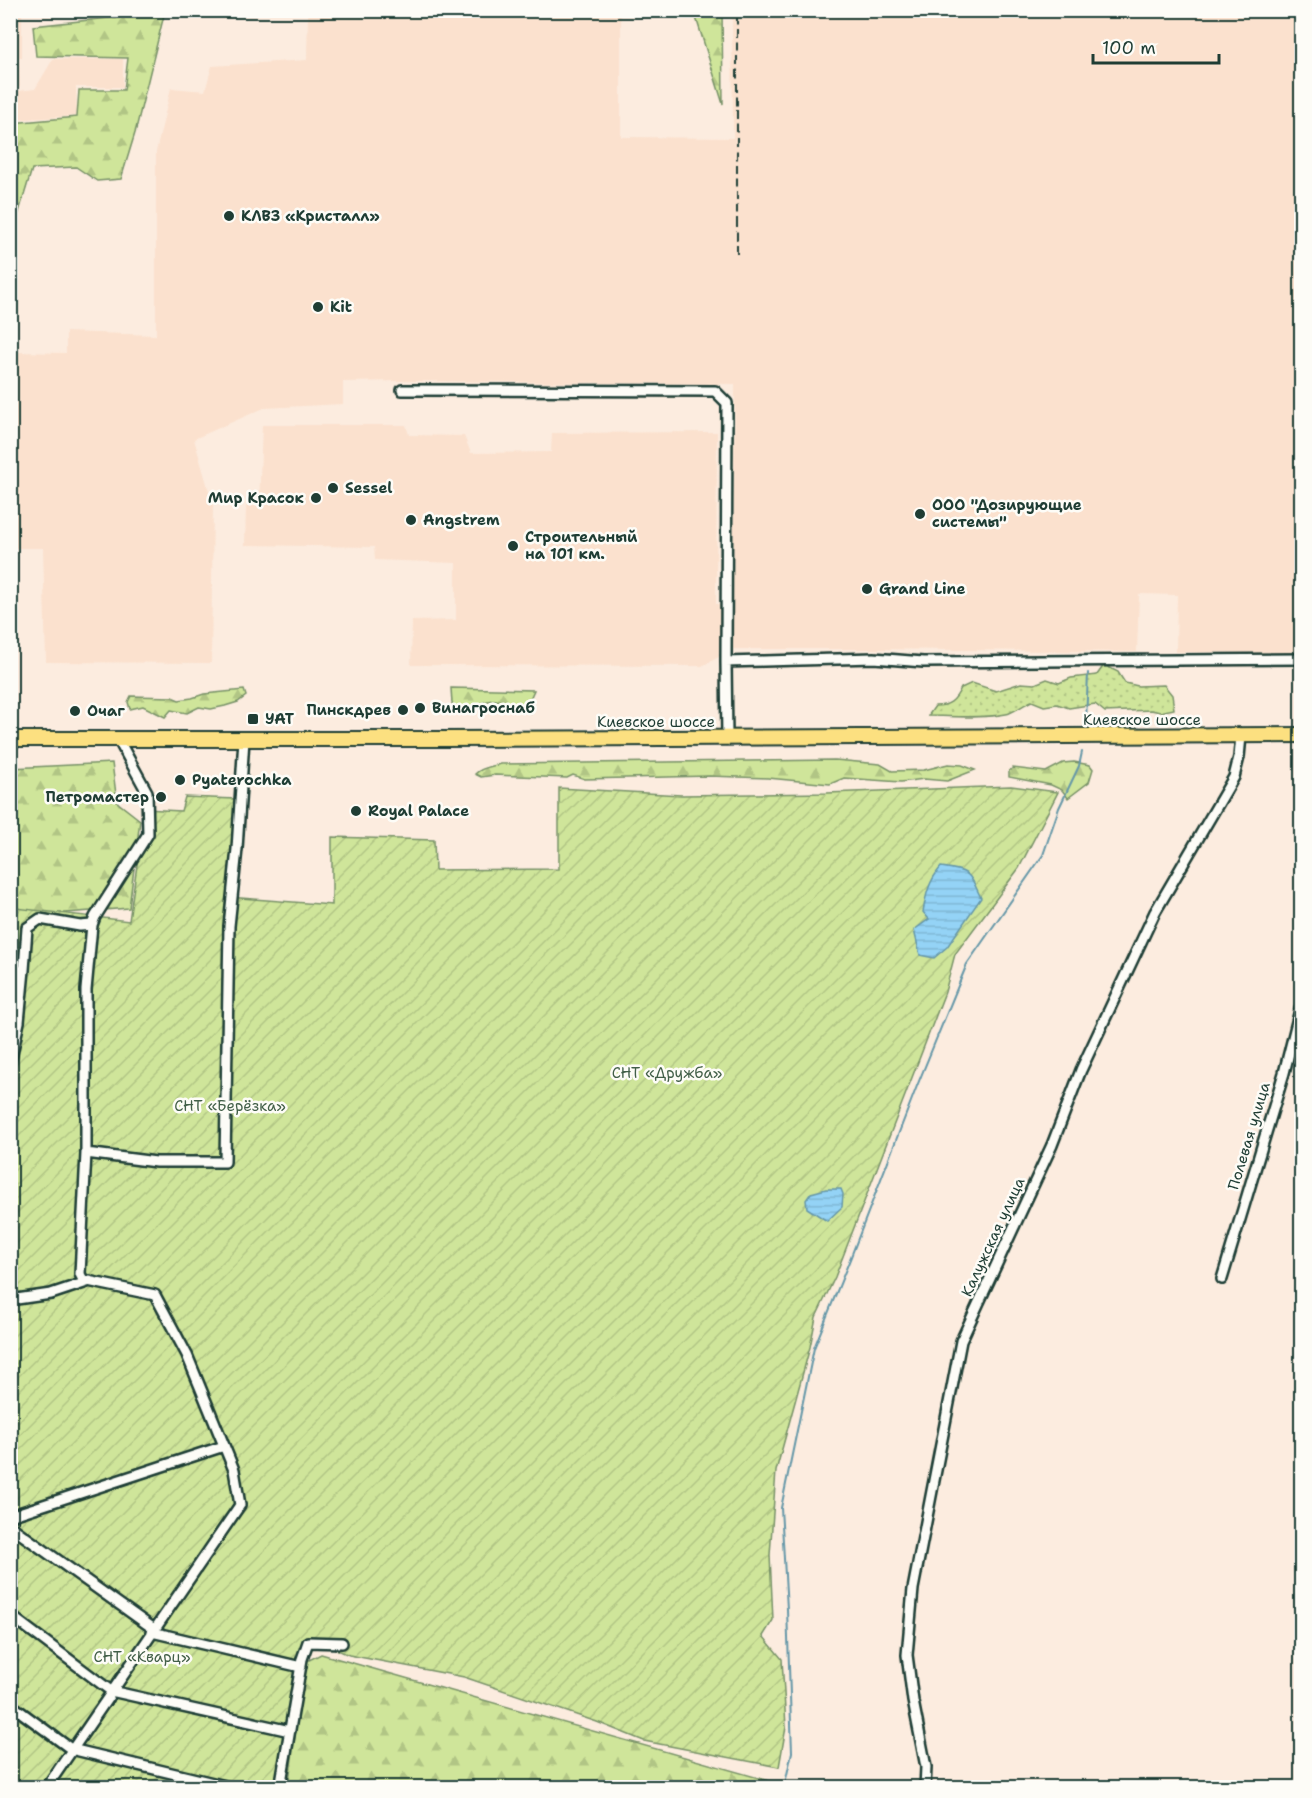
<svg xmlns="http://www.w3.org/2000/svg" width="1312" height="1798" viewBox="0 0 1312 1798" font-family="'Shantell Sans',sans-serif">
	<style>
		.built { fill: #fbe1ce }
		.grass { fill: url(#grass-dots); stroke: #779167; stroke-width: 1.5 }
		.forest { fill: url(#forest-firs); stroke: #779167; stroke-width: 1.5 }
		.garden { fill: url(#garden-furrows); stroke: #779167; stroke-width: 1.5 }
		.water { fill: url(#water-rules); stroke: #6597a8; stroke-width: 1.5 }
		.lines { fill: none; stroke-linecap: round; stroke-linejoin: round }
		.stream { stroke: #6597a8; stroke-width: 2 }
		.minor-casing { stroke: #1f3d34; stroke-width: 14 }
		.highway-casing { stroke: #1f3d34; stroke-width: 18 }
		.minor { stroke: #fdfcf7; stroke-width: 9 }
		.highway { stroke: #fce080; stroke-width: 14 }
		.rail { stroke: #1f3d34; stroke-width: 2; stroke-dasharray: 9 4.5; stroke-linecap: butt }
		.poi-dot { fill: #1f3d34; stroke: #fdfcf7; stroke-width: 2 }
		.labels { text-anchor: middle; dominant-baseline: central; stroke-width: 5; stroke-linejoin: round; paint-order: stroke }
		.poi-label { font-size: 15px; font-weight: bold; fill: #1f3d34; stroke: #fdfcf7; text-anchor: start }
		.street-label { font-size: 15px; fill: #1f3d34; stroke: #fdfcf7 }
		.park-label { font-size: 15px; fill: #425f48; stroke: #fdfcf7 }
	</style>
	<defs>
		<pattern id="grass-dots" width="8" height="8" patternUnits="userSpaceOnUse" patternTransform="scale(1.5)"><rect width="8" height="8" fill="#cfe59a"/><path d="M2 2h.1M6 6h.1" fill="none" stroke="#b1c585" stroke-width="1.8" stroke-linecap="round"/></pattern>
		<pattern id="forest-firs" width="22" height="20" patternUnits="userSpaceOnUse" patternTransform="scale(1.5)"><rect width="22" height="20" fill="#cfe59a"/><path d="M5 1l3.5 6h-7zM16 11l3.5 6h-7z" fill="#b1c585"/></pattern>
		<pattern id="garden-furrows" width="10" height="10" patternUnits="userSpaceOnUse" patternTransform="scale(1.5)"><rect width="10" height="10" fill="#cfe59a"/><path d="M-1 1l2-2M0 10L10 0M9 11l2-2" fill="none" stroke="#b1c585"/></pattern>
		<pattern id="water-rules" width="6" height="5" patternUnits="userSpaceOnUse" patternTransform="scale(1.5)"><rect width="6" height="5" fill="#94d3f6"/><path d="M0 2.5h6" fill="none" stroke="#7fb6d4"/></pattern>
	</defs>
	<rect width="100%" height="100%" fill="#fcecdf"/>
	<filter id="ink" filterUnits="userSpaceOnUse"><feTurbulence type="fractalNoise" baseFrequency=".0167" numOctaves="2"/><feDisplacementMap in="SourceGraphic" scale="12" xChannelSelector="R" yChannelSelector="G"/><feConvolveMatrix kernelMatrix="1 2 1 2 8 2 1 2 1" color-interpolation-filters="sRGB"/></filter>
	<g filter="url(#ink)">
		<path class="built" d="M11,10L22,11V57H19L20,87H11V89Z
			M308,11H621V137L733,138L732,11H1301V653L1176,652L1177,595L1139,594L1137,652L870,649H734L702,666L411,665L412,621L456,620V563L375,560L374,547L245,545L246,506H259L262,425H406L409,435L464,436L471,453L551,452L552,433L717,432L716,604L733,605L735,384L402,381L343,382V404L264,408L194,439L213,505L211,663L46,662L43,548H11V352L66,353V332L156,335V152L171,88L205,91L212,66L307,60Z
			M53,59H123V87H76L77,116L11,120V92L35,89Z"/>
		<path class="grass" d="M1104,665L1118,672L1125,683L1138,686L1164,685L1172,695L1174,709L1160,712L1151,710L1105,712L1095,704L1069,708L1057,704L1044,706L1032,701C1024,704 1013,713 1006,714C981,719 953,716 928,716L935,706C949,706 955,701 961,688L972,683L996,691L1021,683L1035,684L1047,679L1059,683L1071,678L1097,675Z"/>
		<path class="forest" d="M130,11H165L135,133L121,179L97,181L76,167L32,169L12,235H11V123L77,117L79,90H124L128,58L36,56L33,26L127,16Z
			M694,11H722L723,104Z
			M451,688L534,690L529,701L533,707L530,713C519,710 508,701 495,700C480,700 470,713 454,710L452,703Z
			M244,690L246,696L238,702L225,706L211,709L199,707L187,713L171,710L165,717L143,706L130,709L128,702L131,696L172,697L179,700L192,698L204,694Z
			M835,760L880,764L892,771L924,770L948,764L962,765L975,770L947,781L924,779L901,782L844,778L830,784L768,778L709,776L585,779L573,775L567,778L495,775L481,777L475,774C482,767 491,767 500,764Z
			M1074,762L1090,765L1093,769L1089,782L1068,798L1062,790L1051,785L1009,777V771L1013,768L1046,772L1063,763Z
			M112,763L117,802L140,820L129,908L15,917L11,951V768Z
			M321,1654L776,1783L774,1788H288L305,1662Z"/>
		<path class="garden" d="M1011,786L1058,792L1019,868L955,954L945,992L835,1277L816,1317L810,1347L776,1471L770,1555L773,1620L763,1636L782,1659L786,1727L779,1767L644,1741L597,1722L464,1677L349,1655L313,1639L304,1659L285,1787L11,1788L10,969L13,968L16,908L129,921L145,809L181,811L185,797L236,799L228,897L332,905V837L434,840L435,870L559,869V788L681,795L827,793Z"/>
		<path class="water" d="M941,867C970,871 969,872 981,898L947,947L934,958L920,955L914,930L929,919L923,912C926,894 929,881 941,867Z
			M826,1189H841L843,1194L842,1207L827,1221L807,1208L806,1200L811,1193Z"/>
		<g class="lines">
			<path class="stream" d="M1086,722L1088,673
				M784,1788L792,1752L787,1609L781,1508L814,1348L850,1259L917,1086L967,964L1043,855L1059,808L1079,766L1082,752"/>
			<g class="minor-casing">
				<path id="minor" d="M402,390L715,391L727,403L726,662
					M727,738L726,662L874,658L923,662L1302,659
					M10,973L24,970L27,928L40,919L80,926L92,925
					M10,1063L19,1022L24,970
					M86,1153V990L92,925L95,917L148,834L147,792L118,739
					M1222,1279L1284,1073L1302,1002
					M10,1300L51,1294L90,1281
					M10,1516L224,1446
					M10,1526L154,1629
					M10,1615L111,1691L290,1731
					M152,1632L301,1667
					M10,1704L71,1749L234,1788
					M46,1788L240,1505L234,1470L187,1355L155,1295L83,1280L80,1274L86,1153L156,1162H225L229,926L237,849L244,739
					M280,1788L302,1659L308,1642L342,1643
					M925,1788L926,1767L913,1701L907,1655L913,1589L961,1341L1052,1145L1081,1070L1155,912L1234,777L1239,757L1241,736"/>
			</g>
			<g class="highway-casing">
				<path id="highway" d="M10,739H439L1302,735"/>
			</g>
			<use href="#minor" class="minor"/>
			<use href="#highway" class="highway"/>
			<path class="rail" d="M737,254V10"/>
		</g>
	</g>
	<g class="poi-dot">
		<circle cx="229" cy="216" r="6"/>
		<circle cx="318" cy="307" r="6"/>
		<circle cx="333" cy="488" r="6"/>
		<circle cx="316" cy="498" r="6"/>
		<circle cx="920" cy="514" r="6"/>
		<circle cx="411" cy="520" r="6"/>
		<circle cx="513" cy="546" r="6"/>
		<circle cx="867" cy="589" r="6"/>
		<circle cx="420" cy="708" r="6"/>
		<circle cx="403" cy="710" r="6"/>
		<circle cx="75" cy="711" r="6"/>
		<rect x="247" y="713" width="12" height="12" rx="3"/>
		<circle cx="180" cy="780" r="6"/>
		<circle cx="161" cy="797" r="6"/>
		<circle cx="356" cy="811" r="6"/>
	</g>
	<g class="labels">
		<g class="poi-label">
			<text x="241" y="216">КЛВЗ «Кристалл»</text>
			<text x="330" y="307">Kit</text>
			<text x="345" y="488">Sessel</text>
			<text x="304" y="498" text-anchor="end">Мир Красок</text>
			<text x="932" y="505">ООО "Дозирующие<tspan x="932" dy="17">системы"</tspan></text>
			<text x="423" y="520">Angstrem</text>
			<text x="525" y="537">Строительный<tspan x="525" dy="17">на 101 км.</tspan></text>
			<text x="879" y="589">Grand Line</text>
			<text x="432" y="708">Винагроснаб</text>
			<text x="391" y="710" text-anchor="end">Пинскдрев</text>
			<text x="87" y="711">Очаг</text>
			<text x="265" y="719">УАТ</text>
			<text x="192" y="780">Pyaterochka</text>
			<text x="149" y="797" text-anchor="end">Петромастер</text>
			<text x="368" y="811">Royal Palace</text>
		</g>
		<g class="street-label">
			<text x="1142" y="720">Киевское шоссе</text>
			<text x="656" y="722">Киевское шоссе</text>
			<text transform="translate(1249 1136) rotate(-73)">Полевая улица</text>
			<text transform="translate(993 1237) rotate(-65)">Калужская улица</text>
		</g>
		<g class="park-label">
			<text x="667" y="1073">СНТ «Дружба»</text>
			<text x="230" y="1106">СНТ «Берёзка»</text>
			<text x="142" y="1657">СНТ «Кварц»</text>
		</g>
	</g>
	<rect width="1312" height="1798" fill="none" stroke="#fdfcf7" stroke-width="36"/>
	<rect x="18" y="18" width="1276" height="1762" fill="none" stroke="#1f3d34" stroke-width="2" filter="url(#ink)"/>
	<path d="M1093 54v9h126v-9" fill="none" stroke="#1f3d34" stroke-width="3"/>
	<text x="1102" y="54" font-size="18" fill="#1f3d34" stroke="#fdfcf7" stroke-width="4.5" paint-order="stroke">100 m</text>
</svg>
